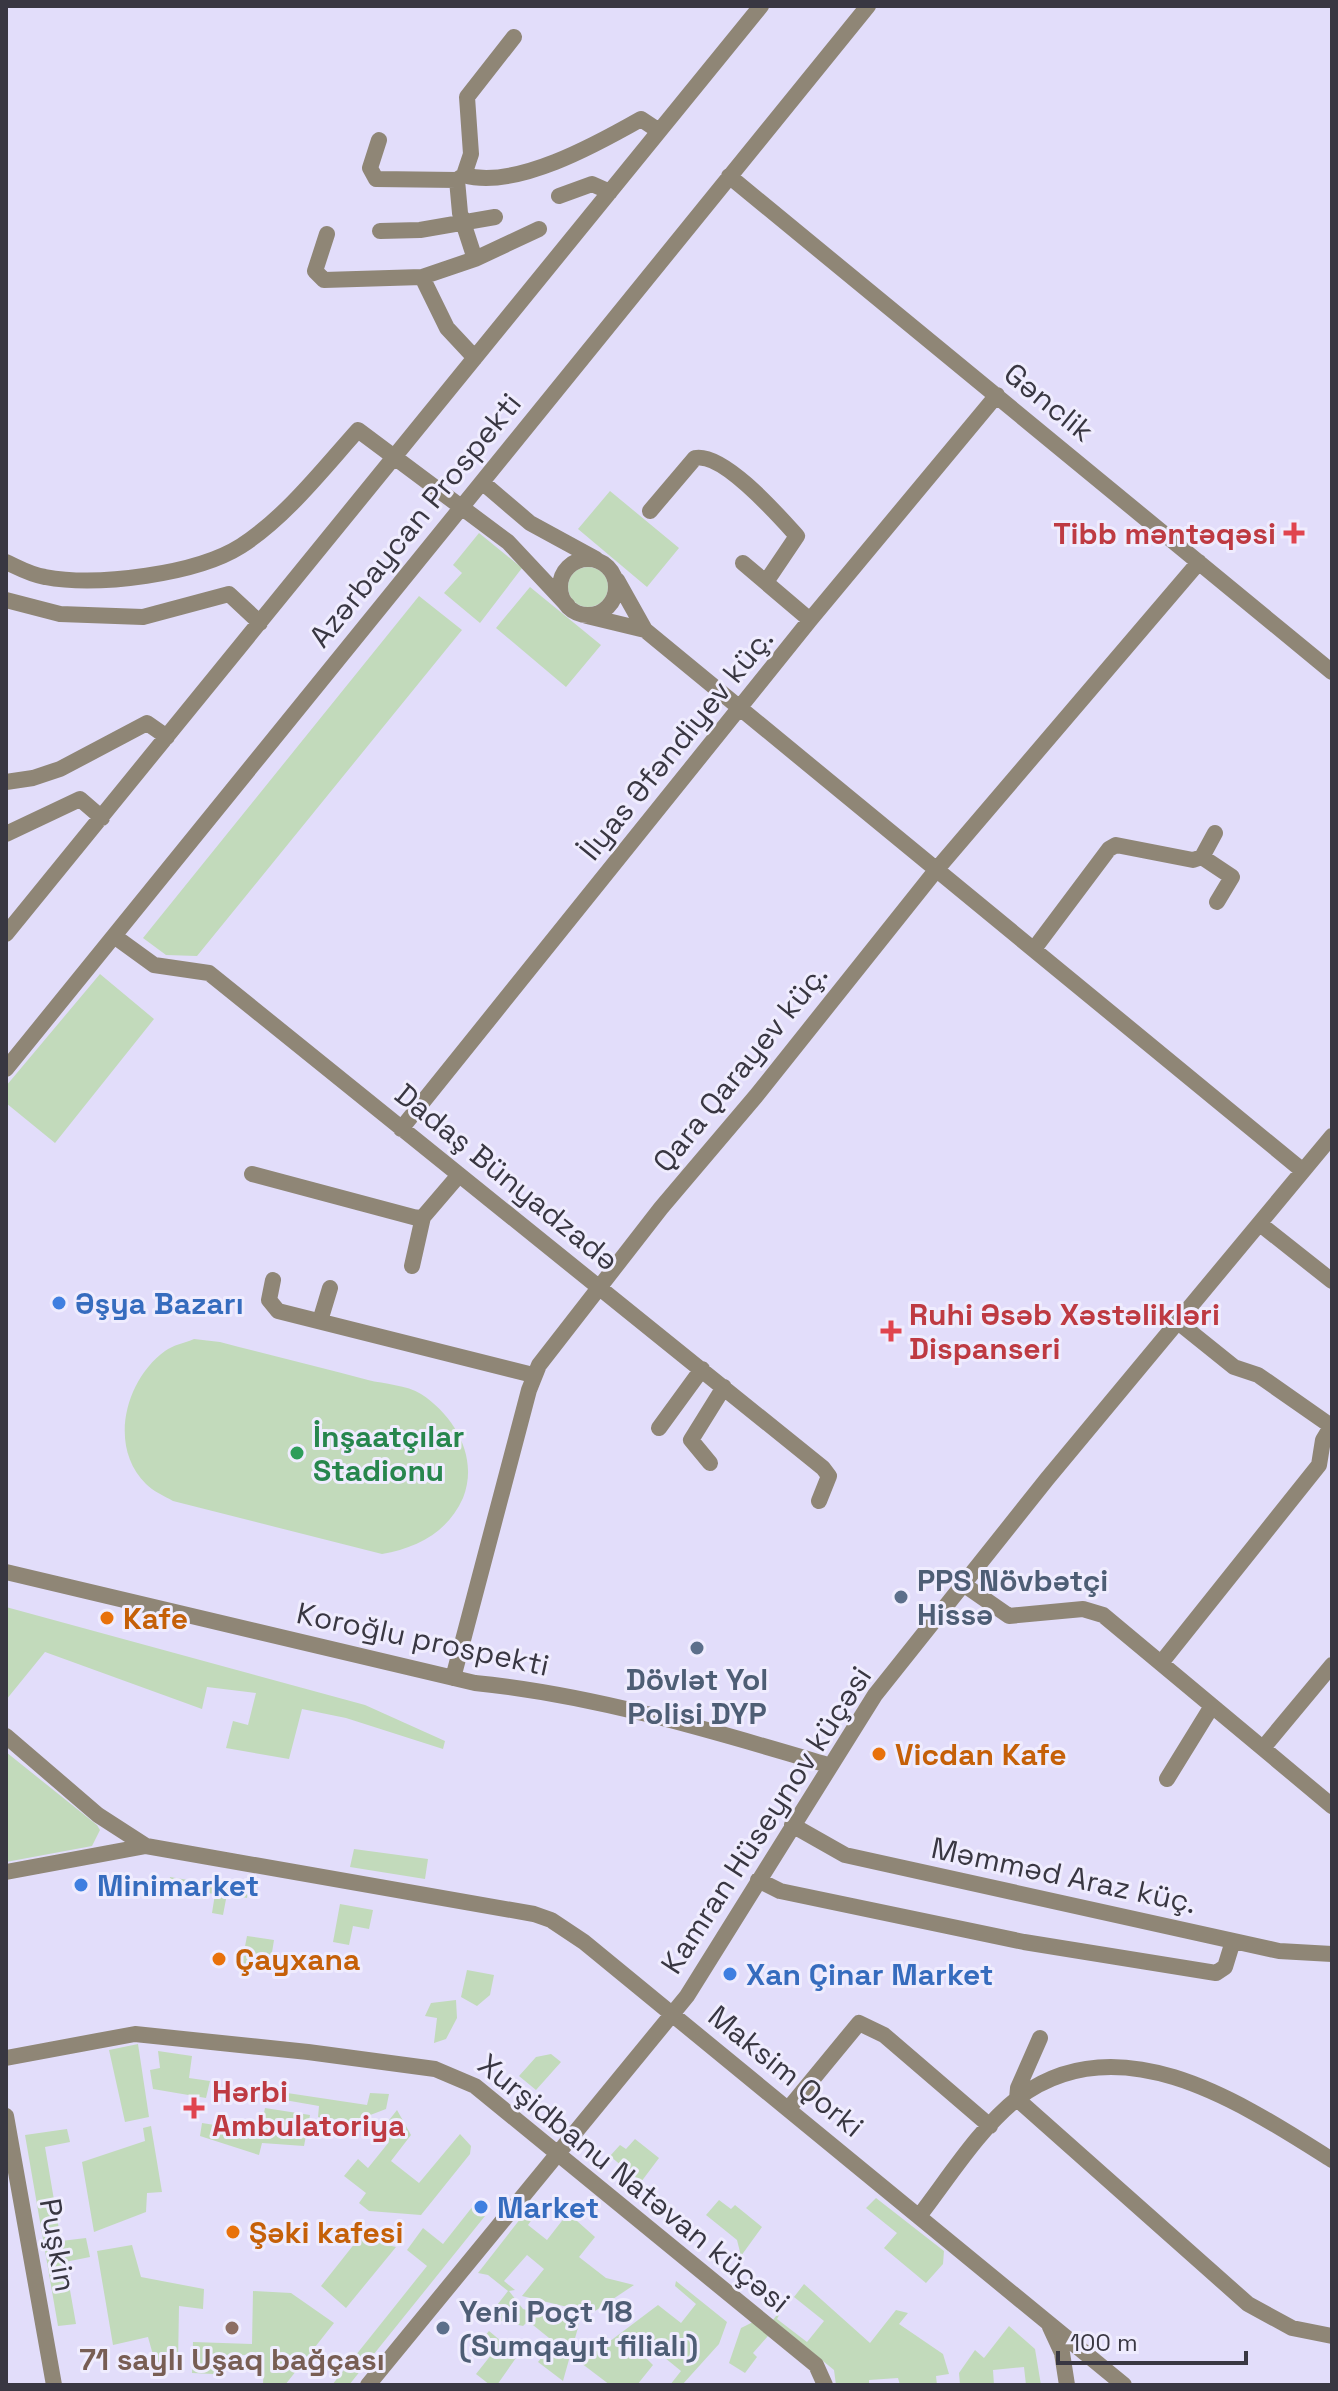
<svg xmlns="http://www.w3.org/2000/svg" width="1338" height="2391" viewBox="0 0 1338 2391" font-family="'Space Grotesk',sans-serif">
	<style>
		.green { fill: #c2dabb }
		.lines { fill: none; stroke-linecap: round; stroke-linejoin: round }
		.minor { stroke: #8f8676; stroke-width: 16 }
		.health-dot { fill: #e0444e; stroke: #efecfe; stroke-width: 3 }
		.shop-dot { fill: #3f7fe0; stroke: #efecfe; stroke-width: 3 }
		.leisure-dot { fill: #2e9e5b; stroke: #efecfe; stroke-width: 3 }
		.service-dot { fill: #5c6f8a; stroke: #efecfe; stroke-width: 3 }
		.food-dot { fill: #e8710a; stroke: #efecfe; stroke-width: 3 }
		.education-dot { fill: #8d6e63; stroke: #efecfe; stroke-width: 3 }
		.labels { text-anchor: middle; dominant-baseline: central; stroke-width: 6; stroke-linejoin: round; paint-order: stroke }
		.street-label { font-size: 30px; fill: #393742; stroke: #efecfe }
		.health-label { font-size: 30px; font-weight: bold; fill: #be3a42; stroke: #efecfe; text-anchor: start }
		.shop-label { font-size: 30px; font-weight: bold; fill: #366cbe; stroke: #efecfe; text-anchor: start }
		.leisure-label { font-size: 30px; font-weight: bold; fill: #27864d; stroke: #efecfe; text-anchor: start }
		.service-label { font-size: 30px; font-weight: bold; fill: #4e5e75; stroke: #efecfe; text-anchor: start }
		.food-label { font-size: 30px; font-weight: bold; fill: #c56008; stroke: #efecfe; text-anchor: start }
		.education-label { font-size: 30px; font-weight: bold; fill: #785e54; stroke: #efecfe }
	</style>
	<rect width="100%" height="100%" fill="#e2ddfa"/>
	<path class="green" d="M610,491L679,548L647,587L578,529Z
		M479,533L522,568L480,623L444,593L462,573L453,565Z
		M568 587a20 20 0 1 1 40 0a20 20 0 1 1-40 0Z
		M530,587L601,645L566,687L496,628Z
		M419,596L462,630L197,956L166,955L143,938Z
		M100,974L154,1019L55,1143L6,1103V1086Z
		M194,1339L220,1342C269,1355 319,1367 368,1380C384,1384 407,1385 421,1394C455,1416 479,1458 463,1498C448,1532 417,1548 382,1554L173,1501C164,1496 153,1491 146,1484C108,1447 125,1380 165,1351C173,1345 185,1343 194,1339Z
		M6,1607L365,1705L445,1741L443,1749L346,1718L302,1709L289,1759L226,1748L233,1721L248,1725L256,1693L207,1687L202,1709L45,1652L6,1700Z
		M6,1752L97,1825L100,1830L92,1846L6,1862Z
		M354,1849L428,1859L425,1879L350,1867Z
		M170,1877L248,1890L247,1898L227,1894L223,1915L212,1913L215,1894L168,1888Z
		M340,1904L373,1910L369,1929L353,1926L349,1945L333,1942Z
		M247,1936L274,1940L269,1971L241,1967Z
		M467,1970L494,1975L490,1995L477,2006L461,1997Z
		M456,2000L457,2018L446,2039L434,2043L437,2018L425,2016L431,2003Z
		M138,2044L149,2117L125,2122L109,2050Z
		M158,2051L192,2056L189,2078L210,2081L206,2098L153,2089L150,2070L160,2068Z
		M551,2054L561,2062L536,2090L519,2076L536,2057Z
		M274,2091L367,2105L370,2093L389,2094L386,2109L352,2122L318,2117L319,2106L273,2098Z
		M265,2108L310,2115L304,2146L262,2143L259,2155L200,2136L202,2123L260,2132Z
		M397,2110L411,2135L391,2161L419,2183L460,2134L471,2146L470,2154L421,2215L369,2211L359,2203L366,2193L344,2176L358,2159L368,2168L389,2142L379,2133Z
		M151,2126L162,2192L147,2193L146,2212L94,2232L82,2162L145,2141L143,2128Z
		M67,2129L70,2142L45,2147L61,2241L86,2238L90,2257L65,2262L76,2324L58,2326L25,2135Z
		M635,2139L659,2158L641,2182L610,2156L620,2145L626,2149Z
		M876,2198L944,2251L943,2264L926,2283L884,2248L897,2233L866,2208Z
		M535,2200L542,2205L528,2225L547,2240L568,2213L595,2237L579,2257L606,2278L634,2285L592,2313L522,2296L544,2269L527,2255L504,2281L515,2290L509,2291L523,2309L579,2324L563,2381L538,2362L554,2342L528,2321L523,2326L487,2318L508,2291L488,2275L478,2273Z
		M719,2200L731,2209L735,2205L762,2227L741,2256L737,2240L706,2215Z
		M473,2206L485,2216L349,2385H332L427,2266L407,2250L423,2228L443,2244Z
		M359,2238L396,2247L346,2308L321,2286Z
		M132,2245L141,2277L204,2289L203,2309L179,2306L178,2363L155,2362L148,2337L113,2345L97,2251Z
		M676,2281L727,2322L719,2344L682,2385H670L681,2371L654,2349L646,2358L653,2365L637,2385H610L581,2363L658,2305L681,2323L696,2304L675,2286Z
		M804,2284L870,2343L896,2310L908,2313L899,2324L943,2354L949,2374L936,2376L937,2385H900L898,2378L869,2380V2385H836L834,2370L773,2320L785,2304L777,2319L807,2342L824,2321L794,2297Z
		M253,2291L291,2293L334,2323L285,2385H263L264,2355H243V2363L213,2374L192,2373L193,2342L252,2344Z
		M753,2322L768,2336L753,2353L757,2357L745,2373L729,2363L741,2328Z
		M1009,2326L1035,2349L1041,2385H1026L1024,2367L993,2370L994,2385H960L959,2373L975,2350L984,2358Z
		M489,2331L518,2355L497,2385H490L476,2374L491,2355L478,2344Z"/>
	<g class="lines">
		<path class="minor" d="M379,140L370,168L376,179L457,180
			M464,175L471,154L467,97L514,37
			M729,176L1332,672
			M559,196L592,184L610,192
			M380,231L420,230L495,217
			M327,234L315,271L324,280L422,277
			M475,259L539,229
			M475,358L447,328L422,277L475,259L460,213L457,180L464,175C515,190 597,144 641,119L659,131
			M482,482L530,523L596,559
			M650,511L695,458C723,452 778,515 797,536L766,582
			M560 587a28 28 0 1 1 56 0a28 28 0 1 1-56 0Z
			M6,562C19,568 31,575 45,577C98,587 197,574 241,546C286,517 323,469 358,430L508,542L568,606
			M743,563L810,620
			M6,600L60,614L143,617L229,594L260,623
			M587,616L645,630L617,580
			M645,630L1303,1171
			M6,782L33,778L60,769L147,723L167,737
			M6,834L80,799L102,818
			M1202,857L1215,833
			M6,934L761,6
			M114,936L154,965L209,973L823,1468L829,1476L819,1501
			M1034,949L1109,849L1116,845L1193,860L1202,857L1232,877L1217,902
			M6,1069L868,6
			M401,1129L810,620L997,395
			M252,1174L417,1218L423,1217L459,1175
			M1260,1224L1332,1281
			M412,1266L423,1217
			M273,1280L269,1300L278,1311L533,1375
			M320,1321L330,1288
			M1178,1322L1234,1367L1258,1375L1331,1426
			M659,1428L702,1369
			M710,1463L691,1440L724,1387
			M6,1572L475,1683C595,1695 713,1731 828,1765
			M963,1584L1009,1616L1083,1609L1103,1615L1332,1806
			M1161,1663L1319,1465L1323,1440L1332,1425
			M453,1678L529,1390L539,1365L661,1208L756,1096L937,869L1199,562
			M6,1736L98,1815L146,1846
			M1263,1748L1332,1665
			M1167,1779L1212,1706
			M792,1825L845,1855L1279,1951L1332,1954
			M6,1872L146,1846L534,1914L551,1920L584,1942L1124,2385
			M758,1880L780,1891L1024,1942L1216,1973L1225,1967L1233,1941
			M1040,2038L1018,2088L1017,2099L1248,2304L1292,2328L1332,2336
			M6,2058L135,2034L308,2052L435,2069L475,2086L816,2365L825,2385
			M789,2108L859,2023L884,2035L990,2126
			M6,2116L54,2385
			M920,2215C950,2176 979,2129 1018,2098C1120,2021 1243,2104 1332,2160
			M1050,2327L1062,2353L1067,2385
			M368,2385L687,1996L875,1695L1047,1479L1332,1136"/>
	</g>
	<g class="health-dot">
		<path d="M1290 521h8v8h8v8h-8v8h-8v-8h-8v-8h8z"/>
		<path d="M887 1319h8v8h8v8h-8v8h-8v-8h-8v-8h8z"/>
		<path d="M190 2096h8v8h8v8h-8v8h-8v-8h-8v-8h8z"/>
	</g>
	<g class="shop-dot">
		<circle cx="59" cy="1303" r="8"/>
		<circle cx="81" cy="1885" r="8"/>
		<circle cx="730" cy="1974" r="8"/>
		<circle cx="481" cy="2207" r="8"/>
	</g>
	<circle class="leisure-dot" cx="297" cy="1453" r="8"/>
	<g class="service-dot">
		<circle cx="901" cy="1597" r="8"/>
		<circle cx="697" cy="1648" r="8"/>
		<circle cx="443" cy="2328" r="8"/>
	</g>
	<g class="food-dot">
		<circle cx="107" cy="1618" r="8"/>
		<circle cx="879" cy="1754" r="8"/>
		<circle cx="219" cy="1959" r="8"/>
		<circle cx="233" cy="2232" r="8"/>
	</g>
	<circle class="education-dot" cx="232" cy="2328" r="8"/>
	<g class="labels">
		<g class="street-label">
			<text transform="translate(1049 402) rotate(39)">Gənclik</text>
			<text transform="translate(415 520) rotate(-51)">Azərbaycan Prospekti</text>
			<text transform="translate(676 744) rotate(-51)">İlyas Əfəndiyev küç.</text>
			<text transform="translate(740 1068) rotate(-51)">Qara Qarayev küç.</text>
			<text transform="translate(507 1177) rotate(39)">Dadaş Bünyadzadə</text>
			<text transform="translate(423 1639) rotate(12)">Koroğlu prospekti</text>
			<text transform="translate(766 1820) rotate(-57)">Kamran Hüseynov küçəsi</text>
			<text transform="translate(1064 1875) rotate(12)">Məmməd Araz küç.</text>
			<text transform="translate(786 2071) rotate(39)">Maksim Qorki</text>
			<text transform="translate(634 2183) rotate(39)">Xurşidbanu Natəvan küçəsi</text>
			<text transform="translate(58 2245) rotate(80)">Puşkin</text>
		</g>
		<g class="health-label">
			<text x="1276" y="533" text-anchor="end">Tibb məntəqəsi</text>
			<text x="909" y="1314">Ruhi Əsəb Xəstəlikləri<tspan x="909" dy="34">Dispanseri</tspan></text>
			<text x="212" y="2091">Hərbi<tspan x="212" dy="34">Ambulatoriya</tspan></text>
		</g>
		<g class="shop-label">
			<text x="75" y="1303">Əşya Bazarı</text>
			<text x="97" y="1885">Minimarket</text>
			<text x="746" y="1974">Xan Çinar Market</text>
			<text x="497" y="2207">Market</text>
		</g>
		<g class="leisure-label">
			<text x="313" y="1436">İnşaatçılar<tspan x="313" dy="34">Stadionu</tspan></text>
		</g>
		<g class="service-label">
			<text x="917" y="1580">PPS Növbətçi<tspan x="917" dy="34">Hissə</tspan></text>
			<text x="697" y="1679" text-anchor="middle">Dövlət Yol<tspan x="697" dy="34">Polisi DYP</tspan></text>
			<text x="459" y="2311">Yeni Poçt 18<tspan x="459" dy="34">(Sumqayıt filialı)</tspan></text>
		</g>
		<g class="food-label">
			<text x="123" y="1618">Kafe</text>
			<text x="895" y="1754">Vicdan Kafe</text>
			<text x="235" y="1959">Çayxana</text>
			<text x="249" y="2232">Şəki kafesi</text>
		</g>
		<g class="education-label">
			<text x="232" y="2359">71 saylı Uşaq bağçası</text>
		</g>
	</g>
	<rect width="1338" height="2391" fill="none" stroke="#393742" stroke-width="16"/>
	<path d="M1058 2351v12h188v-12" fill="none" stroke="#393742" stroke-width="4"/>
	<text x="1070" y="2351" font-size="24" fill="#393742" stroke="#efecfe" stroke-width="6" paint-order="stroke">100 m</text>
</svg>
